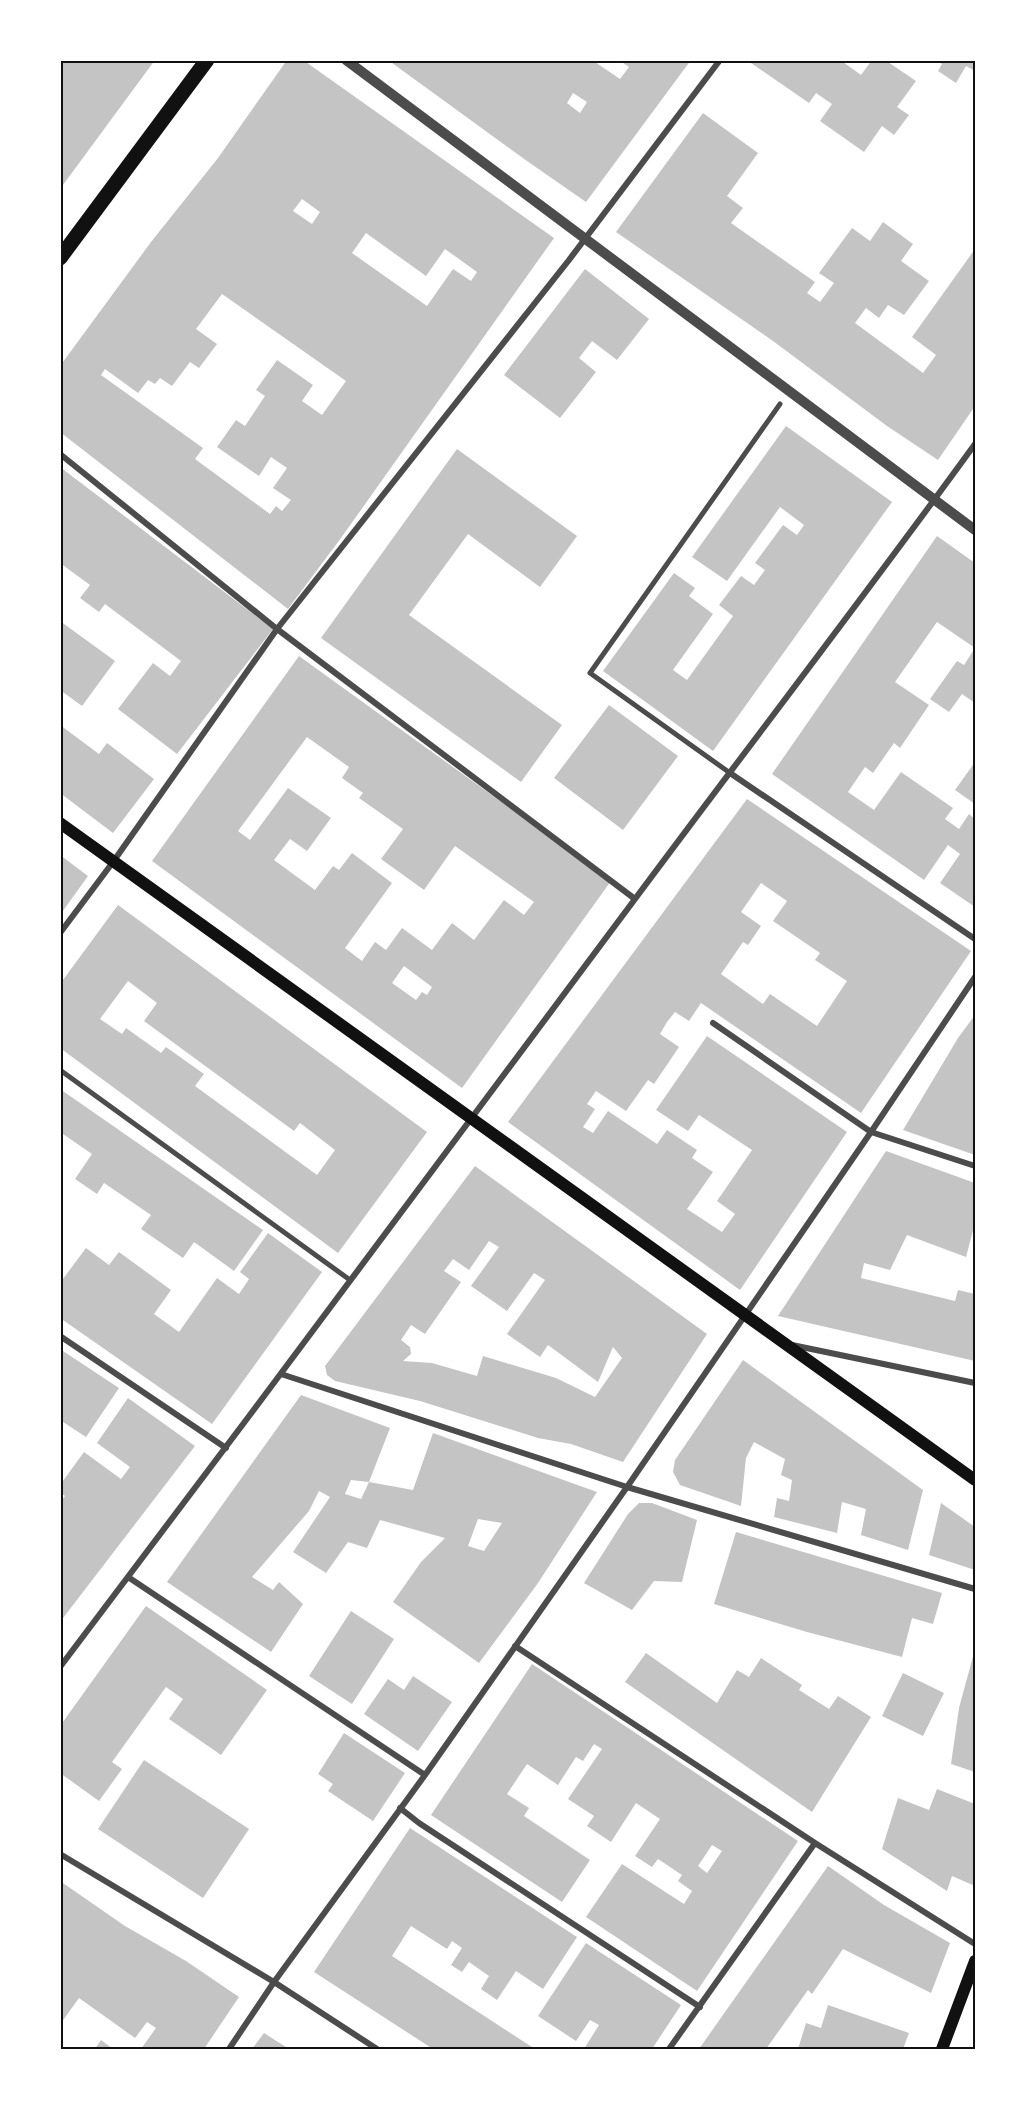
<svg xmlns="http://www.w3.org/2000/svg" width="1035" height="2109" viewBox="0 0 1035 2109" font-family="'Times New Roman',serif">
	<style>
		.building { fill: #c4c4c4; fill-rule: evenodd }
		.lines { fill: none; stroke-linecap: round; stroke-linejoin: round }
		.pedestrian { stroke: #4c4c4c; stroke-width: 5 }
		.minor { stroke: #4c4c4c; stroke-width: 6 }
		.tertiary { stroke: #4c4c4c; stroke-width: 10 }
		.secondary { stroke: #111; stroke-width: 12 }
		.primary { stroke: #111; stroke-width: 15 }
		.neatline { fill: none; stroke: #111; stroke-width: 2 }
	</style>
	<rect width="100%" height="100%" fill="#fff"/>
	<path class="building" d="M60,60H155L60,189Z
		M287,60H303L554,238L341,538L288,609L60,432V366L151,242L218,158ZM302,199L320,212L312,224L293,211ZM366,233L426,276L445,249L477,272L471,281L453,269L427,306L352,253ZM222,294L346,381L322,415L302,401L313,385L277,360L256,390L265,396L245,426L236,420L217,447L259,476L271,457L287,468L273,488L291,500L282,511L276,506L270,514L195,459L203,448L101,375L105,369L138,393L148,380L155,384L160,378L172,386L190,362L199,368L217,344L196,329Z
		M388,60H592L620,79L629,67L619,60H691L586,202L527,161ZM573,93L587,102L580,113L567,103Z
		M753,60H844L843,62L861,75L872,60H885L916,81L897,107L909,115L894,135L882,126L864,152L820,121L832,104L816,93L809,103L751,63Z
		M936,60H975V71L966,66L956,83L938,71L942,64Z
		M703,113L758,153L727,196L743,208L731,223L815,282L807,293L820,302L834,283L819,273L852,228L870,241L883,222L913,244L901,261L929,281L904,315L888,305L879,318L866,308L855,323L923,373L936,355L912,337L975,249V406L938,460L887,426L773,341L616,232Z
		M585,269L649,319L617,360L592,341L579,358L596,372L560,418L504,375Z
		M786,426L892,502L713,751L603,671L674,573L695,588L689,596L713,614L673,670L687,680L733,616L719,605L741,576L754,585L765,570L755,563L783,525L797,535L804,525L780,507L727,581L692,557Z
		M457,449L577,536L540,587L468,534L409,615L562,725L521,782L321,638Z
		M60,467L273,629L177,754L118,709L153,663L170,676L181,661L105,604L99,612L80,598L90,585L60,563Z
		M937,536L975,563V648L937,622L895,682L929,705L900,748L894,743L873,773L865,767L848,792L874,810L901,772L953,808L945,819L959,829L969,814L975,819V907L940,883L960,854L948,845L924,880L772,774Z
		M60,621L115,661L82,706L60,690Z
		M975,648V703L962,694L949,712L930,699L957,661L964,665Z
		M299,656L611,881L462,1088L152,861ZM307,737L349,767L342,778L363,793L359,798L403,829L381,859L424,890L455,846L534,902L524,915L504,900L474,940L452,923L432,950L402,928L386,950L375,942L362,961L345,948L392,883L352,853L339,870L333,866L315,890L274,860L290,839L307,851L331,818L288,788L250,840L238,831ZM404,966L432,987L427,995L422,992L416,1000L392,983Z
		M609,705L678,756L623,830L554,778Z
		M60,725L99,754L107,743L154,779L113,833L60,793Z
		M975,762V804L955,790Z
		M747,799L971,951L861,1113L701,1003L689,1021L675,1012L667,1022L660,1034L679,1047L654,1084L648,1080L626,1111L596,1091L587,1104L595,1109L583,1127L593,1133L608,1111L657,1144L667,1130L697,1150L692,1158L713,1172L687,1209L722,1232L735,1214L717,1201L752,1150L699,1115L688,1131L656,1110L707,1036L847,1132L740,1290L508,1122ZM761,883L787,901L773,921L820,953L815,960L847,981L817,1026L770,994L763,1004L721,974L743,942L748,945L761,926L741,912Z
		M60,855L88,876L60,915Z
		M118,905L427,1132L338,1253L60,1048V984ZM128,981L157,1003L144,1021L294,1131L300,1123L335,1150L317,1175L195,1086L204,1074L166,1047L161,1053L126,1028L122,1034L100,1019Z
		M975,1015V1155L903,1130L958,1038Z
		M60,1089L263,1230L234,1271L194,1242L183,1258L141,1229L151,1215L104,1183L97,1194L75,1179L92,1154L60,1132Z
		M886,1151L975,1183V1223L966,1257L907,1235L890,1270L864,1263L861,1278L955,1301L958,1290L975,1294V1361L778,1316Z
		M475,1166L707,1334L623,1462L571,1444L538,1438L420,1401L335,1381L327,1375L325,1366ZM489,1241L499,1247L471,1286L507,1311L534,1273L545,1280L507,1334L540,1357L548,1345L598,1382L613,1347L622,1358L595,1397L556,1378L483,1356L477,1376L432,1363L403,1361L411,1354L410,1347L401,1340L411,1325L425,1334L461,1282L444,1271L453,1259L469,1270Z
		M268,1233L322,1272L212,1424L60,1318V1283L86,1248L109,1265L119,1252L171,1290L154,1314L179,1332L217,1278L239,1294L249,1279L240,1272Z
		M60,1349L119,1388L86,1437L60,1420Z
		M743,1360L923,1490L908,1550L861,1535L866,1509L842,1502L837,1533L774,1517L777,1498L789,1501L792,1480L781,1475L785,1459L754,1442L746,1458L741,1506L680,1485L673,1472L675,1460Z
		M301,1395L390,1428L369,1482L351,1480L345,1494L361,1499L369,1482L413,1490L433,1433L597,1492L538,1583L479,1663L393,1602L421,1562L445,1538L380,1520L367,1548L348,1542L326,1573L293,1552L330,1497L319,1491L309,1511L252,1577L273,1590L279,1582L303,1604L271,1652L167,1582ZM478,1519L502,1523L484,1551L468,1546Z
		M128,1398L195,1446L60,1622V1503L65,1496L60,1492V1485L84,1452L121,1479L130,1467L97,1443Z
		M639,1503H652L697,1520L682,1582L654,1581L632,1610L584,1583L628,1514Z
		M941,1503L975,1527V1570L929,1555Z
		M736,1532L942,1593L933,1624L912,1618L902,1657L807,1632L714,1604Z
		M146,1606L267,1690L221,1755L169,1719L183,1699L166,1687L112,1762L122,1769L99,1801L60,1773V1726Z
		M351,1611L394,1639L352,1704L309,1676Z
		M975,1649V1772L951,1764L959,1708Z
		M646,1653L717,1703L737,1670L749,1677L761,1658L802,1685L799,1690L829,1709L838,1696L871,1717L812,1812L625,1682Z
		M532,1664L798,1841L697,1991L586,1917L622,1864L684,1904L692,1891L678,1881L682,1875L658,1859L652,1867L635,1856L660,1819L636,1803L611,1842L587,1826L594,1816L568,1799L602,1749L594,1744L583,1761L576,1757L558,1785L527,1764L507,1794L529,1808L524,1816L590,1860L562,1902L431,1815ZM712,1845L722,1851L707,1873L698,1866Z
		M903,1673L944,1693L923,1736L882,1716Z
		M413,1676L452,1702L418,1751L364,1714L388,1679L404,1690Z
		M344,1733L405,1773L373,1821L328,1791L333,1784L318,1774Z
		M144,1760L249,1829L203,1898L98,1829Z
		M937,1789L975,1804V1886L952,1876L947,1891L882,1849L898,1798L929,1810Z
		M410,1828L577,1937L543,1989L516,1971L497,2000L481,1989L489,1976L469,1962L462,1972L451,1965L462,1948L452,1941L447,1949L411,1926L392,1956L535,2049H433L314,1972Z
		M828,1866L884,1905L950,1943L931,1993L843,1949L812,1994L808,1990L766,2049H699Z
		M60,1881L125,1926L186,1961L239,1997L204,2049H141L156,2028L147,2022L135,2038L79,1998L61,2023L60,2022Z
		M586,1943L681,2005L652,2049H584L599,2025L590,2020L576,2041L538,2016Z
		M828,2005L909,2033L903,2049H798L806,2023L821,2028Z
		M264,2033L289,2049H252Z
		M101,2040L113,2049H95Z"/>
	<g class="lines">
		<path class="pedestrian" d="M730,773L590,673L780,404
			M60,1070L350,1280"/>
		<path class="minor" d="M60,454L277,629L635,899
			M730,773L975,939
			M60,933L113,862L277,629L569,260L720,60
			M713,1023L871,1132L975,1166
			M60,1336L226,1448
			M792,1345L975,1383
			M281,1374L627,1487L975,1589
			M128,1577L425,1775
			M515,1646L815,1843L975,1944
			M60,1667C253,1412 444,1156 635,899C748,747 864,597 975,444
			M400,1808L419,1823L700,2007
			M60,1854L274,1982L377,2049
			M229,2049L274,1982L425,1775L627,1487L871,1132L975,977
			M669,2049L815,1843"/>
		<path class="tertiary" d="M346,60L975,530"/>
		<path class="secondary" d="M60,823L975,1480
			M942,2049L975,1961"/>
		<path class="primary" d="M60,258L207,60"/>
	</g>
	<rect width="1035" height="2109" fill="none" stroke="#ffffff" stroke-width="123"/>
	<rect x="62" y="62" width="912" height="1986" class="neatline"/>
</svg>
